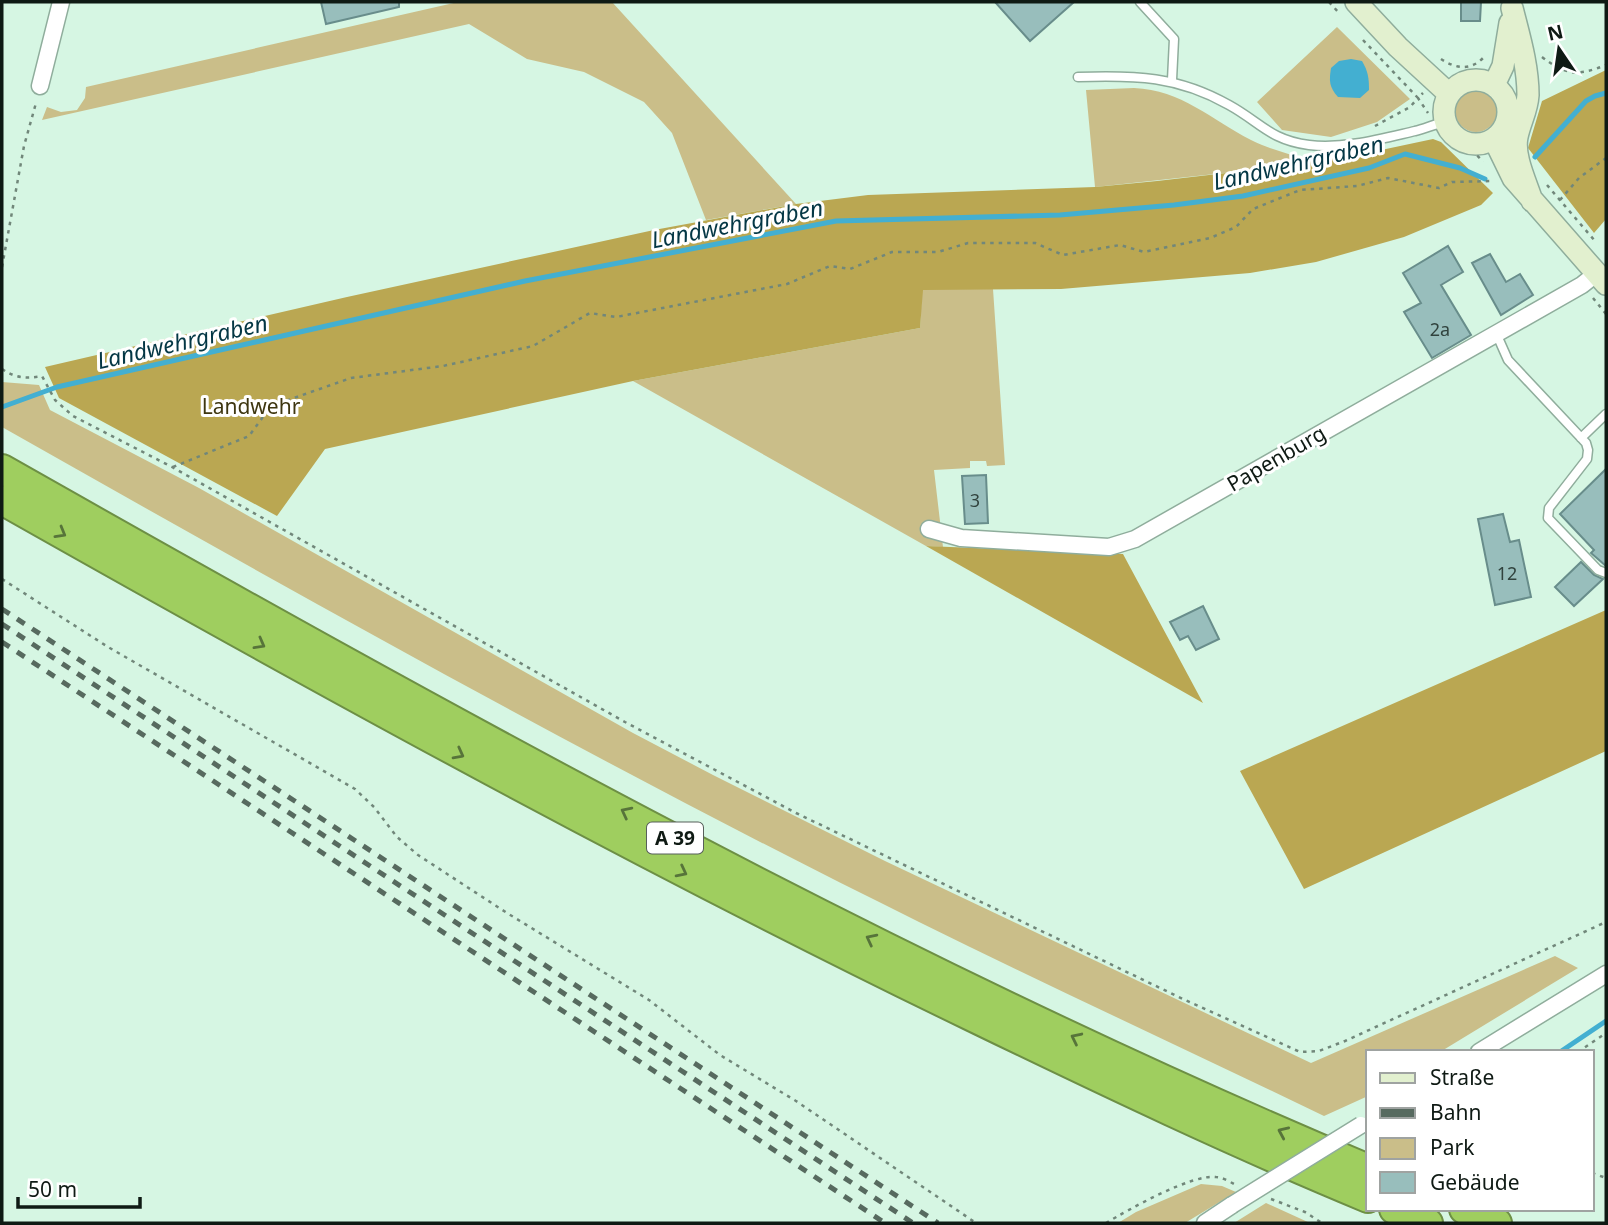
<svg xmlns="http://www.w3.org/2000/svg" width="1608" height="1225" viewBox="0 0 1608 1225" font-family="'Noto Sans',sans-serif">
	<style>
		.green { fill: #cabe89 }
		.forest { fill: #baa752 }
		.water { fill: #43afd1 }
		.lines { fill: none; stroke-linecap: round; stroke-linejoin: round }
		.stream { stroke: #43afd1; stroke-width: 5 }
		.building { fill: #98bebc; stroke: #688d8b; stroke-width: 2 }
		.lane-casing { stroke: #8fad9c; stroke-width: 11 }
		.street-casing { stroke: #8fad9c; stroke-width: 19 }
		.secondary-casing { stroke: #8fad9c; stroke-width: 24 }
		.highway-casing { stroke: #6d8f45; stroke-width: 32 }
		.path { stroke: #71877a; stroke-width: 2.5; stroke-dasharray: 3.5 5; stroke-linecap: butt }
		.lane { stroke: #fff; stroke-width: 8 }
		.street { stroke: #fff; stroke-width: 16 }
		.secondary { stroke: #e2f0cf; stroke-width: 21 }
		.highway { stroke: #9fce5f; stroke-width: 28 }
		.rail { stroke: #576a5f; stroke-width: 5; stroke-dasharray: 9 9; stroke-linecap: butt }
		.street-bridge-casing { stroke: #8fad9c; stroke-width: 19; stroke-linecap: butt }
		.street-bridge { stroke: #fff; stroke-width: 16 }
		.oneway { stroke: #57743a }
		.labels { text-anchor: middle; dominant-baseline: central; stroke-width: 6; stroke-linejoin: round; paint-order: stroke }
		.number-label { font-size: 18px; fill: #31433e }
		.shield { fill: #fff; stroke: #575f5a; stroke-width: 2 }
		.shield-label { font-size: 19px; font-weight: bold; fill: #0f1a14 }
		.park-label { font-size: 21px; fill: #3e3610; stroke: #fff }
		.street-label { font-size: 21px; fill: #0f1a14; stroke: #fff }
		.water-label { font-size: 23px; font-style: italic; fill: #043745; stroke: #fff }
	</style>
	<rect width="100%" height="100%" fill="#d6f6e3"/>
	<path class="green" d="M458,2H612L796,204L706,220L672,133L644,102L584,72L527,59L469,24L42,120L47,107L61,112L77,110L85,98L86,87Z
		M1337,27L1410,99L1377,122L1331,137L1282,130L1257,102Z
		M1134,88C1182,90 1210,119 1251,140C1269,149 1288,154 1307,159L1252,170L1095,187L1086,90Z
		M1455 111a21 21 0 1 1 42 0a21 21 0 1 1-42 0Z
		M922,289H993L1005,465L987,466L986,461H970V468L934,470L943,547L926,546L633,381L920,328Z
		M2,382L39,385L50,410L199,488L633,733L713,775L885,861L1311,1063L1555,956L1578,968L1440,1052H1368V1096L1324,1116C1189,1051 1053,988 919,922C607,768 304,598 2,427Z
		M1201,1184L1222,1186L1236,1192L1185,1223H1118L1136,1212Z
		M1266,1203L1310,1223H1234Z"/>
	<path class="forest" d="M1606,70V219L1594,233L1528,148L1542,101Z
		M1433,139L1441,142L1493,193L1481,205L1404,237L1316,262L1250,273L1061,289L923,290L920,328L633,381L325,449L277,516L59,398L45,367L347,297L654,230L796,204L868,195L1095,187L1157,181L1252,170L1307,159L1353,156Z
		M926,546L1123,554L1203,703Z
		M1606,610V751L1304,889L1240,771Z"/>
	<path class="water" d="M1351,59L1362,61C1368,71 1369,78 1369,90L1360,98L1338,97C1329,87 1329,81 1331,68L1339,61Z"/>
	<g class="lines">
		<path class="stream" d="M1535,157L1586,101L1595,96L1606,93
			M2,407L57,387L525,281L836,221L1060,215L1174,205L1243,196L1369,168L1405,154L1460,168L1485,179
			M1560,1052L1606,1021"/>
	</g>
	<path class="building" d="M321,2H399V7L326,24Z
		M995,2H1074L1030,41Z
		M1461,2H1481L1480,21H1461Z
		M1448,246L1463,272L1441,285L1471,335L1432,358L1404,312L1421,303L1403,273Z
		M1490,254L1506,282L1520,274L1533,295L1501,315L1472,263Z
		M1606,469V566L1591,553L1594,550L1560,514Z
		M986,475L988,523L965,524L962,476Z
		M1503,514L1510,542L1519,540L1531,597L1495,605L1478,519Z
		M1581,562L1594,575L1603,579L1574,606L1555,587Z
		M1203,606L1219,639L1196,650L1188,636L1180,640L1170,622Z"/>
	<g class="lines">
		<g class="lane-casing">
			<path id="lane" d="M1140,2L1174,39L1172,80
				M1078,77C1135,75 1178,76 1229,105C1260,122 1270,140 1309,145C1344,149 1380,139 1415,131C1425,129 1434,124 1445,122
				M1496,333L1508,360L1586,443L1588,450L1587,459L1549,508L1548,518L1598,570L1606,573
				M1581,438L1606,414"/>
		</g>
		<g class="street-casing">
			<path id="street" d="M40,86L61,2
				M929,529L961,538L1109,547L1135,539L1582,285L1597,273
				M1479,1052L1606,974
				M1205,1223L1232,1205"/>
		</g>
		<g class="secondary-casing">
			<path id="secondary" d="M1356,2L1398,47L1449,94
				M1512,8C1519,36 1528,65 1528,95C1527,111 1520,122 1517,137C1513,156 1526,182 1532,201
				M1444 112a32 32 0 1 1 64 0a32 32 0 1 1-64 0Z
				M1494,85L1503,66L1510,23
				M1494,139L1513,178L1606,284"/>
		</g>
		<g class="highway-casing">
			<path id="highway" d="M2,469C445,720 898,972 1368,1169
				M2,500C322,681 644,858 975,1018C1105,1081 1235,1143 1368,1198
				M1394,1209L1428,1223
				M1464,1209L1497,1223"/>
		</g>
		<path class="path" d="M1329,2L1340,14
			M1363,40L1418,98L1423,93
			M1542,57C1567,76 1578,76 1606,65
			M1441,59C1456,69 1471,71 1484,57
			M1375,126L1410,107L1418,98L1428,113
			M1442,133C1454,151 1472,146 1483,162
			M1547,185L1595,241
			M1560,200L1579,178L1606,158
			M2,267L24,146L36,103
			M1593,298L1606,314
			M2,369C15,378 26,379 42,376L55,400L73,416L172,467L625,722L796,813L1183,999L1300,1052L1319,1051L1345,1041L1606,922
			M173,467L249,436L271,406L351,378L443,366L533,346L590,313L616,317L787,284L830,266L850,269L892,252H938L968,243H1035L1063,255L1120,245L1144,252L1210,238L1236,227L1253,209L1300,190L1357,186L1388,178L1439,188L1452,182L1493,181
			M2,579L108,647L355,789L374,807L397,837L418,855L507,913L649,1000L720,1055L796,1101L976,1223
			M1578,1052L1606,1033
			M1592,1173L1606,1178
			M1271,1199L1305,1212L1322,1223
			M1106,1223C1128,1210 1191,1174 1216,1177C1222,1177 1230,1182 1236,1185"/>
		<use href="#lane" class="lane"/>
		<use href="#street" class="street"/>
		<use href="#secondary" class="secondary"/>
		<use href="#highway" class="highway"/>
		<path class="rail" d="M2,609L938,1223
			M2,624L913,1223
			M2,642L885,1223"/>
		<g class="street-bridge-casing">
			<path id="street-bridge" d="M1232,1205L1361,1125"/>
		</g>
		<use href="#street-bridge" class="street-bridge"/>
	</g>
	<defs><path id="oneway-chevron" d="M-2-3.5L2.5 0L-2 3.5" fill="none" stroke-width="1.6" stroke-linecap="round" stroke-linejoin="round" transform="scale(1.75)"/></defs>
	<g class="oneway">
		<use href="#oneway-chevron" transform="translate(61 533) rotate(30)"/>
		<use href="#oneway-chevron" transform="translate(260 644) rotate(29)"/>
		<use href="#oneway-chevron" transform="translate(459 754) rotate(28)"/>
		<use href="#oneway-chevron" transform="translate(626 812) rotate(-153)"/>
		<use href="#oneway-chevron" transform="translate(682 872) rotate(27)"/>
		<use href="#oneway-chevron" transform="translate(871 939) rotate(-153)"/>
		<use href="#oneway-chevron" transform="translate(1076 1038) rotate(-154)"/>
		<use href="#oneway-chevron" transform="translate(1283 1132) rotate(-156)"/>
	</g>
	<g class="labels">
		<g class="number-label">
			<text x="1440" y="329">2a</text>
			<text x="975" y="500">3</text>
			<text x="1507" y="573">12</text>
		</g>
		<rect class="shield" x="647" y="822.5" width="56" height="31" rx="5"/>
		<g class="shield-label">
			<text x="675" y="838">A 39</text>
		</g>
		<g class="park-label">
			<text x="251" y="406">Landwehr</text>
		</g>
		<g class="street-label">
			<text transform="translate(1276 458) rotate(-30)">Papenburg</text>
		</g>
		<g class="water-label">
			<text transform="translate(1298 162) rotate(-13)">Landwehrgraben</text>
			<text transform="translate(737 223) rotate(-11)">Landwehrgraben</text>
			<text transform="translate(182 341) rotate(-13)">Landwehrgraben</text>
		</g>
	</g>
	<rect width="1608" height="1225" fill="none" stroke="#0f1a14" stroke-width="7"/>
	<rect x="1366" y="1050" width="228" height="161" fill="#ffffff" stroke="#9fa3a1" stroke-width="2"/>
	<rect x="1380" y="1073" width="35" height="10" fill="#e2f0cf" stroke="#9fa3a1" stroke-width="2"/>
	<text x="1430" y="1085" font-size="21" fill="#0f1a14">Straße</text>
	<rect x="1380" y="1108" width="35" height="10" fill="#576a5f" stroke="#9fa3a1" stroke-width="2"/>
	<text x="1430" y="1120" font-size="21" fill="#0f1a14">Bahn</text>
	<rect x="1380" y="1138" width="35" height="21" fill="#cabe89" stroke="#9fa3a1" stroke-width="2"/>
	<text x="1430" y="1155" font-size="21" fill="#0f1a14">Park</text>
	<rect x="1380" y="1172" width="35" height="21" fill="#98bebc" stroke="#9fa3a1" stroke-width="2"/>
	<text x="1430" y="1190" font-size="21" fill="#0f1a14">Gebäude</text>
	<g transform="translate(1559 49) rotate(347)" stroke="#ffffff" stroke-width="5" paint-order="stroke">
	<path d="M0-5L12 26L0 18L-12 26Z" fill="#0f1a14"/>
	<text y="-10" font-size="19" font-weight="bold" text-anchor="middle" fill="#0f1a14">N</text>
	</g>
	<path d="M18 1197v10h122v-10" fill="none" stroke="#0f1a14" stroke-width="3.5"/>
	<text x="28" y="1197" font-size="21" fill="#0f1a14" stroke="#ffffff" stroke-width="5" paint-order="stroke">50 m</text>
</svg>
